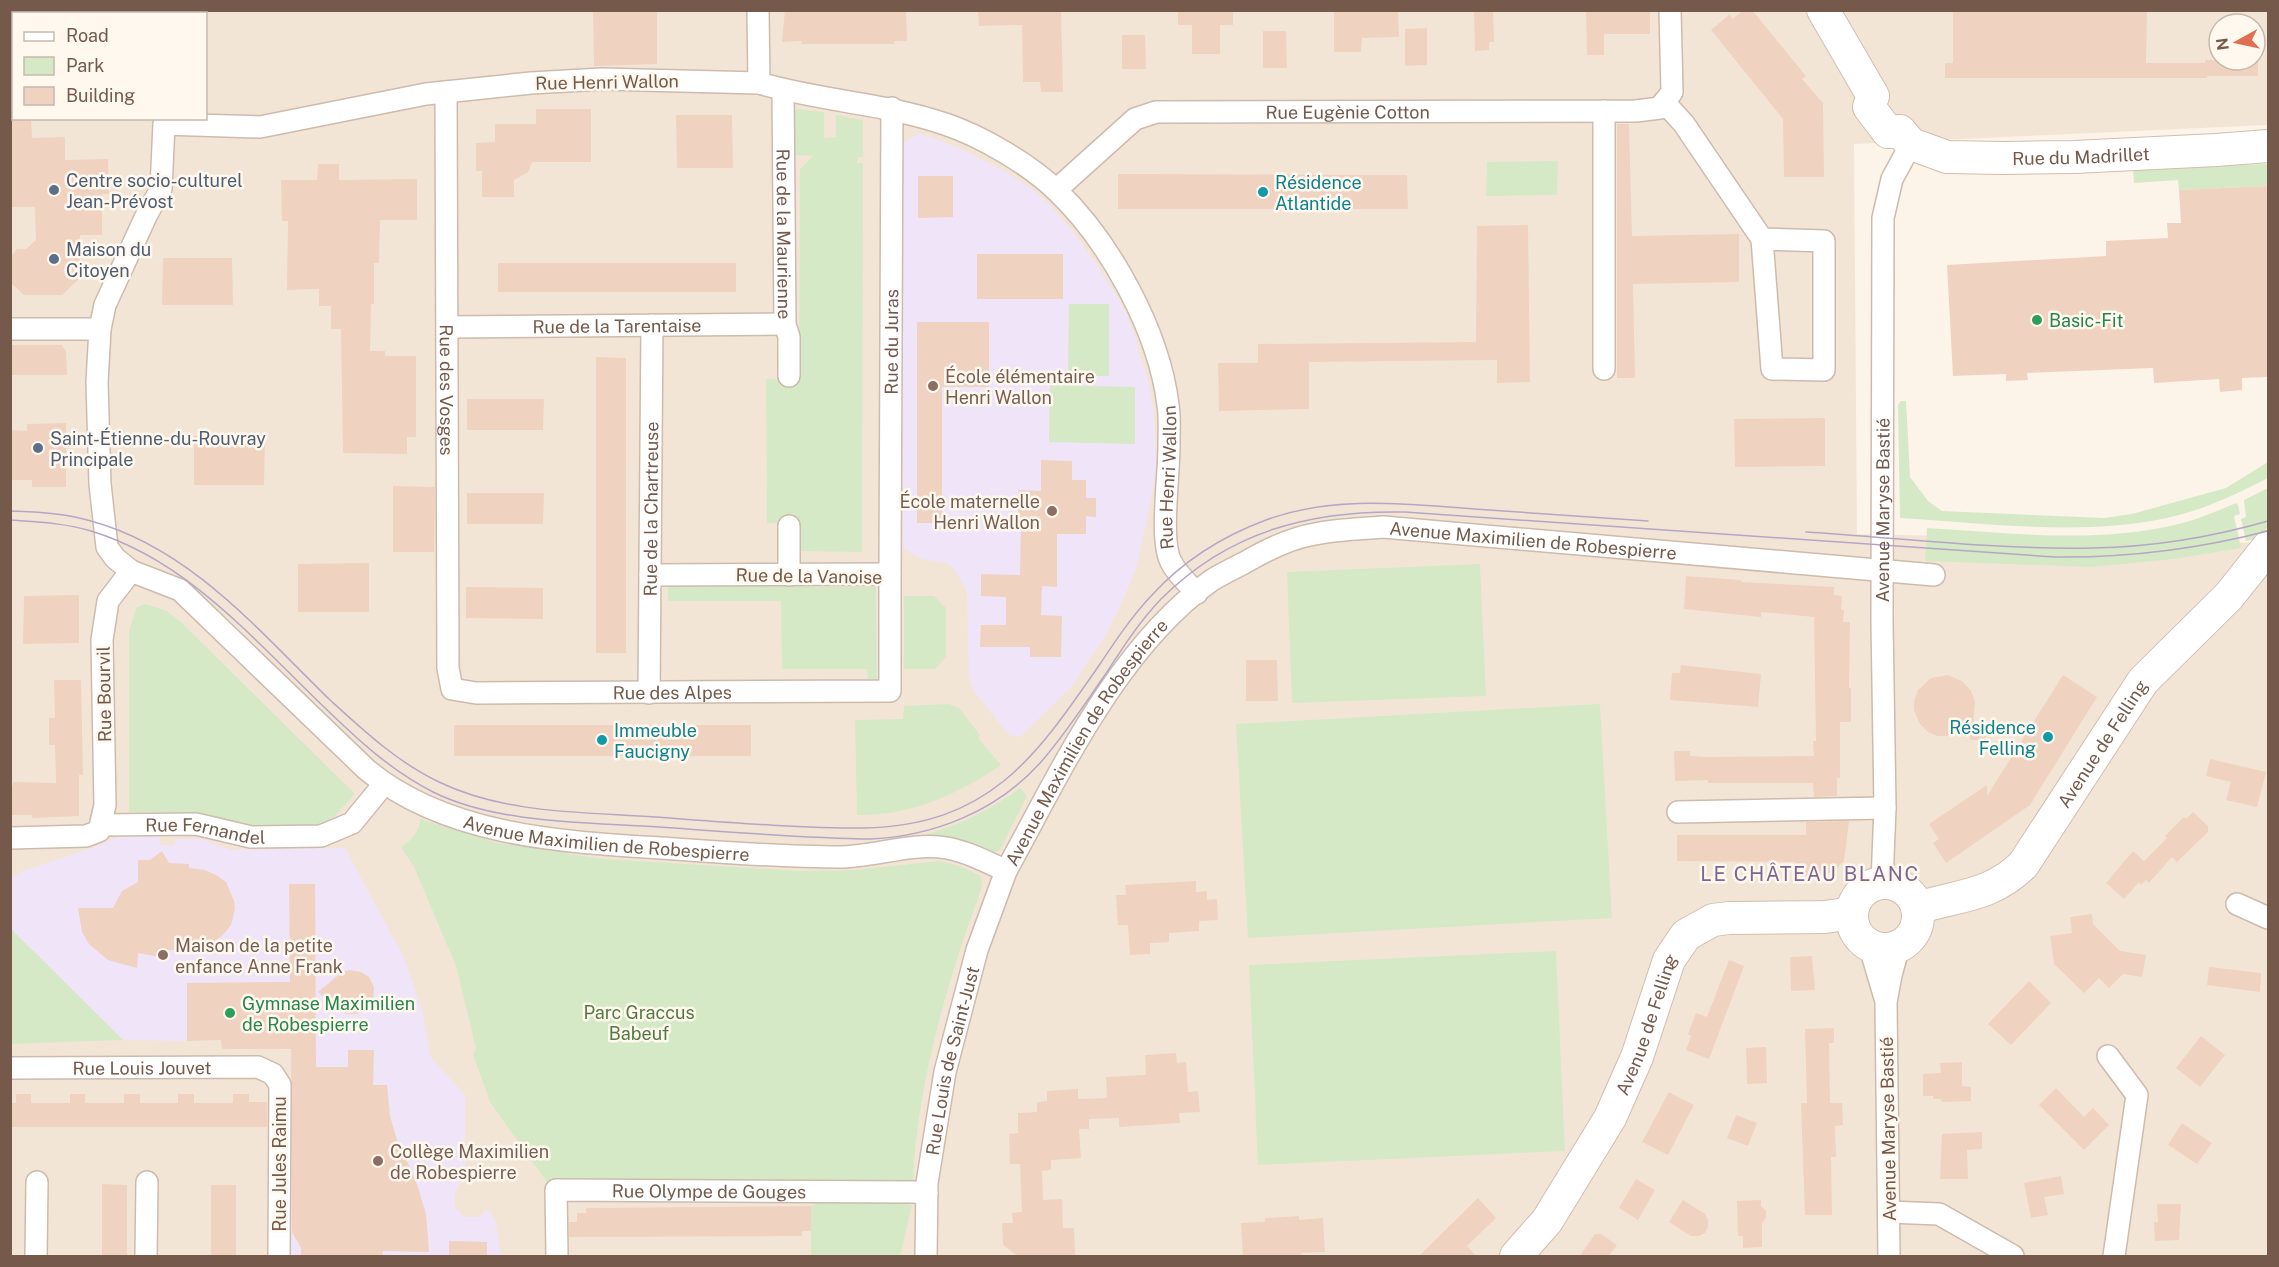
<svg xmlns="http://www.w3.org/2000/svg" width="2279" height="1267" viewBox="0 0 2279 1267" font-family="'Public Sans',sans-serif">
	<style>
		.residential { fill: #f3e5d6; fill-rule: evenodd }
		.education { fill: #f0e4f8 }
		.green { fill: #d5e9c6 }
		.building { fill: #f0d2c0 }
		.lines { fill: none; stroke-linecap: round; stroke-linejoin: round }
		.street-casing { stroke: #cdbbae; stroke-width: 24 }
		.secondary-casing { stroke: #d2bdae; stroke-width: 34 }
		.street { stroke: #fff; stroke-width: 21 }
		.secondary { stroke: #fff; stroke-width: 32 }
		.tram { stroke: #b6a6c6; stroke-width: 1.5 }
		.service-dot { fill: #5c6f8a; stroke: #fef8ee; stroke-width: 2 }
		.culture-dot { fill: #0f9aa8; stroke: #fef8ee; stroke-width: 2 }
		.leisure-dot { fill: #2e9e5b; stroke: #fef8ee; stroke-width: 2 }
		.education-dot { fill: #8d6e63; stroke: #fef8ee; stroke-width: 2 }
		.labels { text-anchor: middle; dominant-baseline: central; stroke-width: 5; stroke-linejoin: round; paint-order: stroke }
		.street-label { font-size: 18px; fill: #755a4c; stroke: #fef8ee }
		.service-label { font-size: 18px; fill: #4e5e75; stroke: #fef8ee; text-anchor: start }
		.culture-label { font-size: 18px; fill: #0d838f; stroke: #fef8ee; text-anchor: start }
		.leisure-label { font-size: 18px; fill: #27864d; stroke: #fef8ee; text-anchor: start }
		.education-label { font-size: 18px; fill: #785e54; stroke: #fef8ee; text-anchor: start }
		.park-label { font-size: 18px; fill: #567a44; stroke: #fef8ee }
		.neighbourhood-label { font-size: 20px; letter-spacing: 1.5px; fill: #816591; stroke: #fef8ee }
	</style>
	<rect width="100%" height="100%" fill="#fcf4e8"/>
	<path class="residential" d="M10,11H2268V125L1854,144L1857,534L2268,543V1256H11ZM14,14H206V118H14ZM2219,24H2255V60H2219Z"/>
	<path class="education" d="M919,133L957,147L1002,170L1032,189L1051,206L1076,235L1107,280L1126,313L1136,339L1150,388L1154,413L1156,465L1152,495L1137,566L1120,607L1103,640L1070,688L1020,737L1009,735L974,691L969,679L967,593L962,581L954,569L947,563L922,559L903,548L902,143Z
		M160,836V845H175V839H201L231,850L345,848L403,956L421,1007L431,1058L465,1095V1182H461L455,1193V1210H459L463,1217H480L484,1211L488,1210L491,1213L496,1223L501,1256H291V1050L274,1049V982L187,983V1041L123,1040L11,929L10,880L20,872L101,845L117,837Z"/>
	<path class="green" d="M797,109L824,112V138L836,137V115L863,120V157H858L857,163H863L862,552L791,551V523H767L766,379L799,378L800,169L813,156L791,155L793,112Z
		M1558,161L1557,195L1486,196L1487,162Z
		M2268,164V186L2179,190L2178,180L2134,183L2133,169Z
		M1069,304H1109V376H1068Z
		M1050,385L1135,387V444L1049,442Z
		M1901,401H1906L1910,477L1928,501L1942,511L2104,518L2132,514L2226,488L2268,462V478C2235,495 2199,512 2162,519C2076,536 1986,523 1900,518L1898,405Z
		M2268,488V526L2261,537L2246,541L2241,519L2246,517L2244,500Z
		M2236,503L2238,505L2240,514L2234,516L2241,548L2174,559L2091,567L1925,561L1927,528C2011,533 2097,544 2179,524C2199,519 2217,511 2236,503Z
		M1480,564L1486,696L1292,703L1287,572Z
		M810,583L814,587H876L877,684L868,685L867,669H782L781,601H668V584Z
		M904,596H934L946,608V657L935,669H904Z
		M145,604L167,611L182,623L355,794L334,817L320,825L250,826L197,812H129V631L137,607Z
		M949,704L959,708L980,735L978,738L1001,765C957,795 910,816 857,815L855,720L903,719L904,706Z
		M1600,704L1612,918L1248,938L1236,724Z
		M1020,788L1027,796L1000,850L992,853L950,838L926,837V834C961,825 991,809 1020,788Z
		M420,819L497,843L604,859L801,871L856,870L939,861C954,864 969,868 981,877L982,887C948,979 917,1083 913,1182L549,1185L490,1102L473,1055L476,1048L456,966L414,867L401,847C411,841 420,831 420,819Z
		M10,929H11L123,1040L11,1044Z
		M1556,951L1565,1151L1258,1165L1249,965Z
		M815,1200L888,1201L912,1205L900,1256H811V1206L815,1205Z"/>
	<path class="building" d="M593,10H657V64L594,66Z
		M785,10H906L907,41H894V44H801L802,41L782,42Z
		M978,10H1061L1063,92H1041L1040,82H1023L1022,25L979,26Z
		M1178,10H1233V25H1220V54H1192V25H1178Z
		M1334,10H1398L1399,37L1362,38L1361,52H1334Z
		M1474,10H1493L1494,42H1489V50L1475,51Z
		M1586,10H1650V34H1604V55H1587Z
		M1744,10H1752L1806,76L1802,79L1823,103L1824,177H1784L1783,119L1711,30L1730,14L1732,19Z
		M1953,10H2147L2146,63H2205V60H2258V76H2207V78H1945V63H1953Z
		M1427,28V65L1405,66V29Z
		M1263,31H1286L1287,68H1263Z
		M1122,35H1145L1146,69H1122Z
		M536,109H591V162H532L528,172L514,180V197H482V171H476V143L495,142V124H536Z
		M676,115H732L733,168H677Z
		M10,118H31L32,138L65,137V160L108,159L109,194H102V235H80V278L62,295H24L11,283V256L17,249H26L36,240L35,207H10Z
		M1617,124H1629L1632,236L1739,234V282L1633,284L1635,378H1617Z
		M318,164H339V180L417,179V220H380L379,263H374V304H371L370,351H385V356H416V437H407V454L343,453L341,329H331V306H319V289L287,290L288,221H282L281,180H317Z
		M1118,174L1407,175L1408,209H1118Z
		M918,176H953V217L918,218Z
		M2268,186V377L2242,378V390L2220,392L2219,379L2154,383L2153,368L2027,373L2028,380L2006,381V374L1953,376L1947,265L2106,256V241L2168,238L2167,223H2181L2179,190Z
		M1528,225L1530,382L1497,383V360L1309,362V409L1219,411L1218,363H1258V344L1476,342L1477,226Z
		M977,254H1063V299H977Z
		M163,258H232L233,305H162Z
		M498,263H736V292H498Z
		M917,322H989V387H942V523H917Z
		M10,345H62L66,352L67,375H10Z
		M596,357L626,358V653H596Z
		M467,399H544L543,430H467Z
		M1825,418V466L1735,467L1734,419Z
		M66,423V487H32V480H10V430L27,431V424Z
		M194,436H265L264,485H194Z
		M1041,460L1072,461V480H1086V498H1096V517L1086,516V534H1057V587L1042,586L1041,615L1062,616L1061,657H1030V647H980L981,625H1006V597L981,596V574L1020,575L1021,521H1018V490L1041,491Z
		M393,486L435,487L434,552H393Z
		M467,493H544L543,524H467Z
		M369,563V612H298V564Z
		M1686,576L1741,580V582L1834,587V595L1842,596L1841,610H1844L1843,622H1850L1849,688H1851V722H1840V778H1837V796L1814,797L1813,783H1708V780L1675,781L1674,751H1690V756L1708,757L1814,756L1813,741H1816L1814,617L1761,612V617L1684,609Z
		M466,587L543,588V619L466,618Z
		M79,595V643L23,644L24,596Z
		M1246,660H1277L1278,701H1246Z
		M1681,665L1761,674L1758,707L1670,700L1672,673H1680Z
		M1948,675L1962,681L1971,691L1975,702L1973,725H1986V740H1970V732L1946,736H1937L1928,732L1920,724L1914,710V701L1918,690L1931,678Z
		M2063,675L2097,697L2030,805L1946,863L1933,843L1939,839L1929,824L1987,785V796Z
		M54,680H81L83,775H79V816L32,818V815H10V785H13V782L56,783L55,745H49V718H55Z
		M454,725H751V756H454Z
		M2210,759L2266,772L2257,807L2226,800L2231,782L2206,776Z
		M2193,812L2208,826V832L2177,862L2172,857L2149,883L2146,880L2141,885L2139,882L2124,899L2106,883L2133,851L2144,861L2167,838L2165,836L2184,817L2186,819Z
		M1849,821L1844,861L1832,873H1810V878H1795V862L1677,861V835H1806V822Z
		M162,851L169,863L189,864V868L205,870L216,875L226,882L234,901L235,909L231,925L222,936L212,943L189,947V950H169L160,957L138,953L137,968L108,960L89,944L82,932L78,908H113L122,891L138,882V860H150Z
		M1196,881V892L1207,891V900L1217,899L1218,920L1199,921V931L1169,933V942L1150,943V954L1130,955L1128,925H1118L1116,895H1126L1125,885Z
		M289,884H315L316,1067H348V1050H374L373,1085H387L390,1116L397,1140L416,1181L426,1214L429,1252L383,1251L382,1257H301V1248L292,1232L291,1049H222L221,1040L187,1041V983L290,982Z
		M2092,914L2093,924L2120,951L2146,955L2142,977L2123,974L2109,988L2099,978L2084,993L2054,964L2050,936L2072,933L2070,917Z
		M1812,956L1815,990L1791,991L1790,957Z
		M1729,960L1744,966L1709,1059L1686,1050L1691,1036L1688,1034L1696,1013L1707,1017Z
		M2209,967L2261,973L2260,992L2207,985Z
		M349,970L361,972L369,977L374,987L373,1002L368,1009L357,1014H347L339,1010L318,992L341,973Z
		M2029,981L2051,1003L2011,1045L1988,1024Z
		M1834,1028V1043H1829L1830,1103H1842L1843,1125L1835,1126L1836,1157H1831L1832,1215H1805L1801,1103H1807L1805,1029Z
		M2201,1036L2225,1055L2200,1087L2176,1068Z
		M1766,1047L1767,1083L1747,1084L1746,1048Z
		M1176,1053L1177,1063L1186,1062L1188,1092L1198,1091L1200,1112L1179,1113L1180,1123L1119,1127V1118L1089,1119V1129H1079L1081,1158L1051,1160V1170L1042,1171L1043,1200L1062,1199L1063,1228H1074L1075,1257H1019L1003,1245L1002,1223H1013L1012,1213L1022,1212L1020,1164H1010L1009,1134L1018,1133V1113L1037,1112V1102L1047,1101V1091L1078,1089V1099L1107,1098L1106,1077L1146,1075L1145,1055Z
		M1962,1062V1086L1971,1087V1101L1942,1102L1941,1099H1933V1096H1923V1074L1941,1073L1940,1063Z
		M2056,1088L2084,1117L2093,1108L2109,1125L2084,1150L2039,1105Z
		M1669,1092L1694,1105L1668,1155L1642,1142Z
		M16,1094H31V1103H70V1094H85V1103H124V1094H140V1103H178V1094H194V1103H233V1094H249V1102H267V1127H10V1103H16Z
		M1736,1115L1757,1123L1748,1146L1727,1138Z
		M2182,1123L2212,1143L2197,1164L2168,1145Z
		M1982,1132V1149L1967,1150L1968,1179H1940L1942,1134Z
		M2061,1176L2064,1194L2044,1197L2048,1215L2031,1218L2024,1183Z
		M1636,1179L1655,1190L1638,1220L1619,1208Z
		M102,1184L127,1185V1257H102Z
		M211,1185H236V1257H211Z
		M1478,1198L1496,1218L1467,1246L1477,1257H1418Z
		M1683,1200L1705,1214L1708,1220V1227L1705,1233L1699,1236H1691L1669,1222Z
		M1761,1200V1206L1766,1211V1218L1762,1223V1247L1743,1248V1236H1738L1737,1201Z
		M2157,1204H2181L2179,1240L2155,1241L2154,1222H2158Z
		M811,1206V1231H802V1236L569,1237V1222H577V1213H586V1208Z
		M1299,1216V1220L1323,1218L1325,1252L1301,1253L1302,1256L1243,1257L1241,1223L1265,1222V1218Z
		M1595,1234H1601L1617,1245L1608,1257H1579Z
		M449,1241L487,1242V1257H449Z"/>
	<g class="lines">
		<g class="street-casing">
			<g id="street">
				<path d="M164,10V14"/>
				<path d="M758,10L759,83"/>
				<path id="s1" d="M783,90L785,324L789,337V376"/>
				<path id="s2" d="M446,92L448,668L452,689L476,693L890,691V574L650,575"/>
				<path d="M1664,102L1684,124L1762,239L1772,369L1824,370V241L1762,239"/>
				<path id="s3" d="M1056,190L1135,119L1156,112L1636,111L1660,108L1672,92L1670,10"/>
				<path id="s4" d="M449,327L785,324"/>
				<path d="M10,329H100"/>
				<path d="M1604,369V111"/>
				<path id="s5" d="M890,574L892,108"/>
				<path d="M789,575V526"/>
				<path id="s6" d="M1197,593C1188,584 1177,574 1171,562C1159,539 1170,471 1169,441C1169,429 1170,416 1168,405C1159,331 1110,242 1057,191C1029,164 981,136 945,124C884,103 820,101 759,83L602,79L531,83L426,94L260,127L164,124L161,189L147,214L105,305L100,329L97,382L100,484L107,547L115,558L131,571L180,590L367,770C451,839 571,842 675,849C729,853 784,857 839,857C874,857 911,842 947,848C968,852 987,862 1006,871C1061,771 1117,648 1212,580C1222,574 1234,568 1244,563C1266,550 1291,538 1315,534C1337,529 1361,529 1383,527L1934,575"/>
				<path id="s7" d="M649,693L652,325"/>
				<path d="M1678,812L1885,808"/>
				<path id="s8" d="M101,825L196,824L251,837L321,836L352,823L384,784"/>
				<path d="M10,838L86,836L99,831L105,805L102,640L108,601L131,571"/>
				<path id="s9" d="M1882,882L1885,808L1882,621L1883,218L1892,179L1911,144"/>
				<path d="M2237,904L2268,918"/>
				<path d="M1869,944L1885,998"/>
				<path d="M2108,1056L2137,1095L2114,1256"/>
				<path id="s10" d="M10,1068L258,1067L273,1074L280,1085L279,1256"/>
				<path d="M1889,1212L1939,1214L2013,1256"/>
				<path d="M36,1256L37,1182"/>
				<path d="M146,1256L147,1182"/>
				<path id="s11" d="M557,1256L556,1190L913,1192L927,1193"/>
				<path id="s12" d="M926,1256L927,1183L945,1072L977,950L1006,871"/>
				<path d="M1889,1256L1886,1002L1891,975L1899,946"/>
			</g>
		</g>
		<g class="secondary-casing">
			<g id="secondary">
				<path id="s13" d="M1823,10L1873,96L1869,107L1888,132L1900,131L1911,144L1947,157L2005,158L2074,157L2216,150L2268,146"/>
				<circle cx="1885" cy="916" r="33"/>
				<path id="s14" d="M1918,908C1958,895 1990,897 2023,865L2143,681L2229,596L2268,547"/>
				<path id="s15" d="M1516,1256L1547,1221L1610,1118L1637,1057L1669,960L1686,935L1713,920L1729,918L1825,917L1852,913"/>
			</g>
		</g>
		<use href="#street" class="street"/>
		<use href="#secondary" class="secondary"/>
		<path class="tram" d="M10,511C37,512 65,513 91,521C190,548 258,630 329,699C363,730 397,762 439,782C505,814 583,812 655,817C724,822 795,828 864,828C990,825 1035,758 1100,664C1116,640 1132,616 1152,595C1183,561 1223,536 1266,520C1334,495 1404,504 1474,509C1532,513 1590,517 1648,521
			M10,520C37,522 65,523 91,531C187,560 253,639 323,706C357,739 390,770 433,792C497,824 588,822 659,827C730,832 800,838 871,839C934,836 997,811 1040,763C1065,735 1085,703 1107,672C1123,647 1140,621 1161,599C1229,531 1311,510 1405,512L2054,557C2127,558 2198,549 2268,531
			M1806,532C1902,538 1998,550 2093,548C2152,547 2212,537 2268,521"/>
	</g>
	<g class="service-dot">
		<circle cx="54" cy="190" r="6"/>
		<circle cx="54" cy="259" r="6"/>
		<circle cx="38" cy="448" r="6"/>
	</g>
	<g class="culture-dot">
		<circle cx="1263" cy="192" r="6"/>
		<circle cx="2048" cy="737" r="6"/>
		<circle cx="602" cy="740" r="6"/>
	</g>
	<g class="leisure-dot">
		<circle cx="2037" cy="320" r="6"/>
		<circle cx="230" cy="1013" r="6"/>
	</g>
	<g class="education-dot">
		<circle cx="933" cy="386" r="6"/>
		<circle cx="1052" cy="511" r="6"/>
		<circle cx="163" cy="955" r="6"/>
		<circle cx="378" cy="1161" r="6"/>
	</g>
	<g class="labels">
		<g class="street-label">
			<text transform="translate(607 82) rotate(-1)">Rue Henri Wallon</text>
			<text stroke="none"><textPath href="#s3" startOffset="320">Rue Eugènie Cotton</textPath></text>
			<text stroke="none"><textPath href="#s13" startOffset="344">Rue du Madrillet</textPath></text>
			<text stroke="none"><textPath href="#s1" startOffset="144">Rue de la Maurienne</textPath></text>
			<text stroke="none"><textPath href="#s4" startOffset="168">Rue de la Tarentaise</textPath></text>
			<text stroke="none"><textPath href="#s5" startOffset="232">Rue du Juras</textPath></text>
			<text stroke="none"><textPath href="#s2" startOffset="298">Rue des Vosges</textPath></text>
			<text stroke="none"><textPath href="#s6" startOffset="126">Rue Henri Wallon</textPath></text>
			<text stroke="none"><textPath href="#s7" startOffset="184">Rue de la Chartreuse</textPath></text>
			<text stroke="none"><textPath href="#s9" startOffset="372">Avenue Maryse Bastié</textPath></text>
			<text stroke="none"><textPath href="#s6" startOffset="3500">Avenue Maximilien de Robespierre</textPath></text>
			<text transform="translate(809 576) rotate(1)">Rue de la Vanoise</text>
			<text stroke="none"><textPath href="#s2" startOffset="818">Rue des Alpes</textPath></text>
			<text transform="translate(104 694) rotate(-91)">Rue Bourvil</text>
			<text stroke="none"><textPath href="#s6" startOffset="2960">Avenue Maximilien de Robespierre</textPath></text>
			<text stroke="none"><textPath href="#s14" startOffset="260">Avenue de Felling</textPath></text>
			<text stroke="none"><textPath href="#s8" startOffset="105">Rue Fernandel</textPath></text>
			<text stroke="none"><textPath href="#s6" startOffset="2402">Avenue Maximilien de Robespierre</textPath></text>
			<text stroke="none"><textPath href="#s15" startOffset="268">Avenue de Felling</textPath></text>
			<text stroke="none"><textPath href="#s12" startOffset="198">Rue Louis de Saint-Just</textPath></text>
			<text stroke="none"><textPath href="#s10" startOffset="132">Rue Louis Jouvet</textPath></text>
			<text transform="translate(1888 1129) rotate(-91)">Avenue Maryse Bastié</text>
			<text transform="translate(279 1164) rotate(-90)">Rue Jules Raimu</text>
			<text stroke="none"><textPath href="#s11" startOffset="219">Rue Olympe de Gouges</textPath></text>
		</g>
		<g class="service-label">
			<text x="66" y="180">Centre socio-culturel<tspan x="66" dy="21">Jean-Prévost</tspan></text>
			<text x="66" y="249">Maison du<tspan x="66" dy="21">Citoyen</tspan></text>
			<text x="50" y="438">Saint-Étienne-du-Rouvray<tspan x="50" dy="21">Principale</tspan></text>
		</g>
		<g class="culture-label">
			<text x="1275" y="182">Résidence<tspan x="1275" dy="21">Atlantide</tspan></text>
			<text x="2036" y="727" text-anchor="end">Résidence<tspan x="2036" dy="21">Felling</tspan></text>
			<text x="614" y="730">Immeuble<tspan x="614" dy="21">Faucigny</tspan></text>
		</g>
		<g class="leisure-label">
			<text x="2049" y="320">Basic-Fit</text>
			<text x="242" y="1003">Gymnase Maximilien<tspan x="242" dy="21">de Robespierre</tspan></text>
		</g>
		<g class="education-label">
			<text x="945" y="376">École élémentaire<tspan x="945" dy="21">Henri Wallon</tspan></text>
			<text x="1040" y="501" text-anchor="end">École maternelle<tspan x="1040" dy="21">Henri Wallon</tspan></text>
			<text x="175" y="945">Maison de la petite<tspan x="175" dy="21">enfance Anne Frank</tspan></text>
			<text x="390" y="1151">Collège Maximilien<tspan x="390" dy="21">de Robespierre</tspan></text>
		</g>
		<g class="park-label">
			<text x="639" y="1012">Parc Graccus<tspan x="639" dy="21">Babeuf</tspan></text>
		</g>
		<g class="neighbourhood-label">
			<text x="1810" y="874">LE CHÂTEAU BLANC</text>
		</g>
	</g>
	<rect width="2279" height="1267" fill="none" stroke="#755a4c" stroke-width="24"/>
	<rect x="12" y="12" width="195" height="108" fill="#fef8ee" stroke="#c7b9ad" stroke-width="1.5"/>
	<rect x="24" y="32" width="30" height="9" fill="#ffffff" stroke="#c7b9ad" stroke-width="1.5"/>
	<text x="66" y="42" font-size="18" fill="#755a4c">Road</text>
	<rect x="24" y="57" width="30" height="18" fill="#d5e9c6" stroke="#c7b9ad" stroke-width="1.5"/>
	<text x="66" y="72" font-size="18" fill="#755a4c">Park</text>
	<rect x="24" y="87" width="30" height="18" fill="#f0d2c0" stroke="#c7b9ad" stroke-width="1.5"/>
	<text x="66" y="102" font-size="18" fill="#755a4c">Building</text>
	<g transform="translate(2237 42) rotate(262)"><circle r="28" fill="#fef8ee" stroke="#c7b9ad" stroke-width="1.5"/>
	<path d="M0-4.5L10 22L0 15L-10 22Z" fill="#e16e52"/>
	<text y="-9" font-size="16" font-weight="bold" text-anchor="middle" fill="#755a4c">N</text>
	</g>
</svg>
